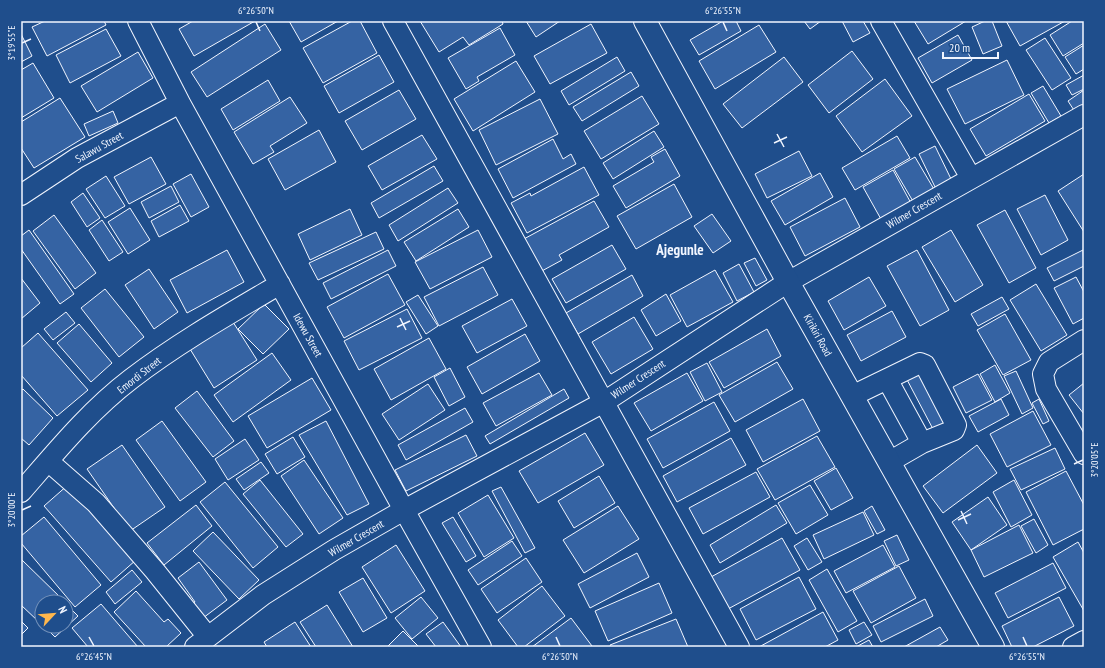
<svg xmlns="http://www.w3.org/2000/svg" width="1105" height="668" viewBox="0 0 1105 668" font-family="'PT Sans Narrow',sans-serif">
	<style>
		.building { fill: #3563a3; stroke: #f2f6ff }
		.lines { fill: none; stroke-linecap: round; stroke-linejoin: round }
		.minor-casing { stroke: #f2f6ff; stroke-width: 22 }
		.major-casing { stroke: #f2f6ff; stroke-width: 24 }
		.minor { stroke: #1f4e8c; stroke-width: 20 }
		.major { stroke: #1f4e8c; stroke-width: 22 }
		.ticks { fill: none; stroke: #f2f6ff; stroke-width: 1.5 }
		.labels { text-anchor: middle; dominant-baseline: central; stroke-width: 3; stroke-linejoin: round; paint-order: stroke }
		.street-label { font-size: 11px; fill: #f2f6ff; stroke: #1f4e8c }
		.district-label { font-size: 15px; font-weight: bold; fill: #f2f6ff; stroke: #1f4e8c }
		.neatline { fill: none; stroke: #f2f6ff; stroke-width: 1.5 }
		.ticks-label { font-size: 10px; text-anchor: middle; fill: #f2f6ff }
	</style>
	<rect width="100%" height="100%" fill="#1f4e8c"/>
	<path class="building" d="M45,21H104L106,25L47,56L32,27Z
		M193,21H255L194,56L179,29Z
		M289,21H338L301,42Z
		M352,21H360L377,53L323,83L303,48Z
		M420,21H502L503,24L469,45L463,37L439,52Z
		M526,21H560L536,37Z
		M723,21H736L741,31L699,55L690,40Z
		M804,21H821L810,29Z
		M842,21H863L870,33L853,42Z
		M914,21H966L928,44Z
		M985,21H992L1002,46L983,54L972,27Z
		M1006,21H1065L1020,46Z
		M1072,21H1084V43L1063,56L1050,35Z
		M265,24L281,50L207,97L191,72Z
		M591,24L607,53L550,84L534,56Z
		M759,25L776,52L715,89L699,61Z
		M500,28L515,55L477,77L479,81L466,89L448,58Z
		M106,29L121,56L70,83L56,55Z
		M21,34L32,56L21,62Z
		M958,35L972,60L932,83L918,58Z
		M1045,38L1071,78L1052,90L1026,50Z
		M1084,45V69L1076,74L1065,57Z
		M852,51L873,79L829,113L808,85Z
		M138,52L153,78L97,112L81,86Z
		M379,55L394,82L339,113L324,86Z
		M617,57L625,71L569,105L561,91Z
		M784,57L803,82L742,128L723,104Z
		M1007,60L1024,95L965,124L947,89Z
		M516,61L535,92L473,131L454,99Z
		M33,63L54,98L21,118V70Z
		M631,72L639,86L582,121L573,107Z
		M1084,75V89L1072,95L1066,85Z
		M885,79L912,116L862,152L836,116Z
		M268,80L280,101L233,130L221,109Z
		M1043,86L1061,116L1049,123L1031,93Z
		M399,90L416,119L362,150L345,121Z
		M1084,90V111L1077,115L1068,101Z
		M1029,94L1045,121L986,156L970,129Z
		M642,96L659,124L601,159L584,131Z
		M290,97L307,123L270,146L274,152L253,164L234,132Z
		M60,98L85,137L34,168L21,148V122Z
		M540,99L558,134L496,165L479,130Z
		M113,111L118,123L89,136L84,124Z
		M319,130L336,162L285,190L268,159Z
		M654,131L664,147L613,179L603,163Z
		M422,135L437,159L382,190L368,166Z
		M897,136L910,158L855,190L842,168Z
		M553,139L563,159L571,154L576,164L513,198L498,169Z
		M935,146L952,181L936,189L919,154Z
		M665,149L680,176L626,208L613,186L654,162L651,157Z
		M799,151L812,176L767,198L755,174Z
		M151,157L166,184L129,204L114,177Z
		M915,157L935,191L914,203L894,169Z
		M434,166L443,181L379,218L371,203Z
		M584,167L599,195L527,233L511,203L530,193L531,196Z
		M893,170L912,205L882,221L863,187Z
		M820,173L833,197L785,225L771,201Z
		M191,174L209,207L191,217L173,184Z
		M1084,174V232L1058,191Z
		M106,176L125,206L105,218L86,189Z
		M674,184L692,217L636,249L617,216Z
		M171,186L179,202L149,218L141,202Z
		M448,188L458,203L398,241L389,225Z
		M83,193L100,218L87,227L71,202Z
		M1045,195L1068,240L1041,255L1017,209Z
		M845,198L860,227L805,256L790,227Z
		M594,201L609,227L559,255L562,260L540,272L522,240Z
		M180,205L189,221L159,237L151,221Z
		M130,208L150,240L128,254L108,222Z
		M350,209L362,235L310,260L298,234Z
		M458,209L469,227L416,261L404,242Z
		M1005,210L1036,268L1009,283L977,225Z
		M712,214L731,241L713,253L694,226Z
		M54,215L96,273L75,289L33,231Z
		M102,220L123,252L109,261L89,230Z
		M29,230L74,294L60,304L21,249V236Z
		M478,230L492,257L430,289L415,262Z
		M951,230L983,285L955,302L922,247Z
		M376,232L384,249L318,280L309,263Z
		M612,245L626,269L566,303L552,279Z
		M227,250L244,282L187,313L170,280Z
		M388,250L396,266L331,299L323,283Z
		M917,250L949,310L920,326L887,266Z
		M1083,250L1084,266L1054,281L1047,268Z
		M755,258L767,280L756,286L744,263Z
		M739,264L754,292L737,301L723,273Z
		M483,267L498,295L439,326L424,297Z
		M149,269L178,312L154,329L125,285Z
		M715,270L733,302L687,327L670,295Z
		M388,274L405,305L344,338L327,307Z
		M632,275L643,296L578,334L566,313Z
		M869,277L886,306L844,330L828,301Z
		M1076,277L1084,292V318L1073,324L1054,288Z
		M21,278L40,303L21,319Z
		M1036,284L1067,335L1041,351L1010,300Z
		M105,289L144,337L119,357L81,308Z
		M666,294L681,321L656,336L641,310Z
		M418,295L438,326L426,334L406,302Z
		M1002,297L1009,309L978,326L971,314Z
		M512,299L527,326L477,353L462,326Z
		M264,304L289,329L263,354L238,329Z
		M407,309L422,338L359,370L344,341Z
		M892,311L906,337L861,361L847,335Z
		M66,312L75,323L53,340L44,329Z
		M1005,314L1031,360L1003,375L977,330Z
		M634,317L653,349L611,374L592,342Z
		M233,322L257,360L214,388L190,349Z
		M79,324L112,363L91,382L57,343Z
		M767,329L781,356L724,388L709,362Z
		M38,333L88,390L57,416L21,375V348Z
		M525,334L540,361L482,394L467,367Z
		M429,338L446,369L391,400L374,369Z
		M272,353L291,380L233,422L214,395Z
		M777,362L793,389L735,422L719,395Z
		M707,363L722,392L705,401L690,372Z
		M922,364L952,422L934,431L904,374Z
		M995,365L1010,393L995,402L980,374Z
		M450,368L465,397L449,406L434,377Z
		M1016,371L1033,408L1022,414L1004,376Z
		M539,373L552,395L496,426L483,403Z
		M687,373L703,401L651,431L634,403Z
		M978,374L992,400L966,413L953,387Z
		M312,378L331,410L267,448L248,416Z
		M1084,383V414L1069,395Z
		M428,384L445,410L399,440L382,414Z
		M23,389L53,418L29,445L21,438V391Z
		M564,389L569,398L490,444L485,436Z
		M197,391L234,441L213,457L175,408Z
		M803,399L820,431L763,462L746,430Z
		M1001,399L1009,415L978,432L969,416Z
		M1039,399L1049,421L1043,424L1032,403Z
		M714,402L730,431L663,468L647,439Z
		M465,408L473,422L406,460L398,445Z
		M1033,411L1051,445L1007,467L990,434Z
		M162,421L206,482L180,501L136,440Z
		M326,421L369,504L347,515L299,435Z
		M585,433L604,465L538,503L519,471Z
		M466,435L477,456L406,491L395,470Z
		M817,436L835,467L775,500L757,469Z
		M293,437L305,457L277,474L265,454Z
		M731,438L746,465L677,502L663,476Z
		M245,439L259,460L228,480L215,459Z
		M122,445L165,507L130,531L87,469Z
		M977,445L997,473L943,513L923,486Z
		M1055,448L1065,469L1021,490L1010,469Z
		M304,460L343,518L319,534L281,476Z
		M261,462L269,473L244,490L236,479Z
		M836,468L853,498L831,510L814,481Z
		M1066,471L1084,505V529L1053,545L1026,492Z
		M756,472L770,497L703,534L689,508Z
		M599,476L615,503L574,528L558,501Z
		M260,480L303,534L286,547L243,494Z
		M1014,480L1032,515L1011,527L993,492Z
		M225,482L278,547L253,568L200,502Z
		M69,484L136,560L111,582L44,506Z
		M810,485L828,515L796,534L778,503Z
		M501,487L535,548L525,553L492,491Z
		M488,495L514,538L484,557L458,513Z
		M988,497L1007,525L971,550L952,522Z
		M196,505L212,526L164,565L147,543Z
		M776,505L787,523L720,563L710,545Z
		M618,506L639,539L584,573L563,540Z
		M872,506L885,530L877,534L864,511Z
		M863,512L874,535L824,559L813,535Z
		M44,517L101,585L75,607L21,543V536Z
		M453,517L476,556L466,562L442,523Z
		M1034,519L1048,545L1036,553L1021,526Z
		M1019,525L1033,553L984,577L971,550Z
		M213,532L259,580L239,599L193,551Z
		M897,535L909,560L896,566L884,541Z
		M782,538L800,570L728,609L711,577Z
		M807,538L822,562L808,570L794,546Z
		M512,541L522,556L478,585L468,570Z
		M1078,542L1084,553V611L1053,557Z
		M396,545L425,591L391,613L362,567Z
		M883,545L895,567L846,593L834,571Z
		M637,553L649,577L590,608L578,584Z
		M526,558L542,582L497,613L481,589Z
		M21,559L62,599L58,602H42V619L39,622L21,605Z
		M199,562L227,600L199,621L189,606L195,602L178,578Z
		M1053,563L1066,588L1008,618L995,593Z
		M899,566L916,598L871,623L853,591Z
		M827,569L857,621L838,632L809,580Z
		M132,570L142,582L115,604L106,592Z
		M799,577L816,609L756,640L740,609Z
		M363,578L387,618L363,632L339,592Z
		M659,583L672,613L608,641L595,611Z
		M542,586L565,616L524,647H518L498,620Z
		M136,591L164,622L168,619L181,633L166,647H146L114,612Z
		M421,597L438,618L412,639L395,618Z
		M1059,597L1074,626L1033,647H1012L1002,626Z
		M925,599L933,616L881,642L873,626Z
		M66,604L78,616L55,637L44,626H66Z
		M101,604L138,647H88L72,628Z
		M327,605L353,647H316L300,622Z
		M823,612L838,640L825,647H759Z
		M571,618L592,646V647H532Z
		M676,619L688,647H611L610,645Z
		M21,621L28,628L21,635Z
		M295,622L311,647H267L264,642Z
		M443,622L461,647H436L426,634Z
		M864,622L872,635L856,644L849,630Z
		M940,627L948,640L936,647H904Z
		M403,631L419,647H387Z
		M869,640L873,647H856Z"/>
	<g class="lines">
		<g class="minor-casing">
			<path id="minor" d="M138,21L180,103L404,510L481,647
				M393,21L739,647
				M881,21L971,178
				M21,195L77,158L180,103
				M1084,340L1049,362L1043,374L1046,389L1084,454
				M887,379L920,363L925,365L956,425L954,430L922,443
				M852,396L887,379L922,443L889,462
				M48,461L96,503L155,571L208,637
				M21,492C55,453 89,411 131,379C178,343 229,314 280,284
				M195,647L263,595L334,550L404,510L604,402L788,282L1084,115
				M1073,647L1084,641"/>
		</g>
		<g class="major-casing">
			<path id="major" d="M645,21L788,282L993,647"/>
		</g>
		<use href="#minor" class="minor"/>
		<use href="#major" class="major"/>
	</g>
	<path class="ticks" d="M256,22L260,31M723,22L727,31M22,43L31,39M777,134L784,147M774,143L787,137M400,318L406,330M397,327L410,321M1074,464L1083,460M22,510L31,506M961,511L967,524M958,520L971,514M89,637L94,646M556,637L560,646M1023,637L1027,646"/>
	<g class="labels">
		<g class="street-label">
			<text transform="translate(99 147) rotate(-29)">Salawu Street</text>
			<text transform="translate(914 210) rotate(-30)">Wilmer Crescent</text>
			<text transform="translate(308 335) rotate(61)">Idewu Street</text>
			<text transform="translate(818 335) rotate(61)">Kirikiri Road</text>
			<text transform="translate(139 375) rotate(-38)">Emordi Street</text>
			<text transform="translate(638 379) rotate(-33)">Wilmer Crescent</text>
			<text transform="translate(356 538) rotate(-30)">Wilmer Crescent</text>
		</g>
		<g class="district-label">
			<text x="680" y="249">Ajegunle</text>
		</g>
	</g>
	<rect width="1105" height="668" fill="none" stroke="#1f4e8c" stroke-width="44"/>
	<g transform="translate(54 614) rotate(64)"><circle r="19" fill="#1f4e8c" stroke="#7391ba"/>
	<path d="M0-3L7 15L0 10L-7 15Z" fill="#ffb74d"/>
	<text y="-6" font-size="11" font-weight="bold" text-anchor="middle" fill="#f2f6ff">N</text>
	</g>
	<path d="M943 52v6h55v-6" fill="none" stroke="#f2f6ff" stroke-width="2"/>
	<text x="949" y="52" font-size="12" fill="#f2f6ff" stroke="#1f4e8c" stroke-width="3" paint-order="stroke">20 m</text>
	<rect x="22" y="22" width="1061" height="624" class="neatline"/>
	<g class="ticks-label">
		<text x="256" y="14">6°26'50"N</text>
		<text x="723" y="14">6°26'55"N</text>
		<text transform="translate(11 43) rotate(-90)" y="4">3°19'55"E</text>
		<text transform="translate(1094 460) rotate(-90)" y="4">3°20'05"E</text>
		<text transform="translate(11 510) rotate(-90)" y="4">3°20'00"E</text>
		<text x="94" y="660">6°26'45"N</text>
		<text x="560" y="660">6°26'50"N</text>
		<text x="1027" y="660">6°26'55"N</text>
	</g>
</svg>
